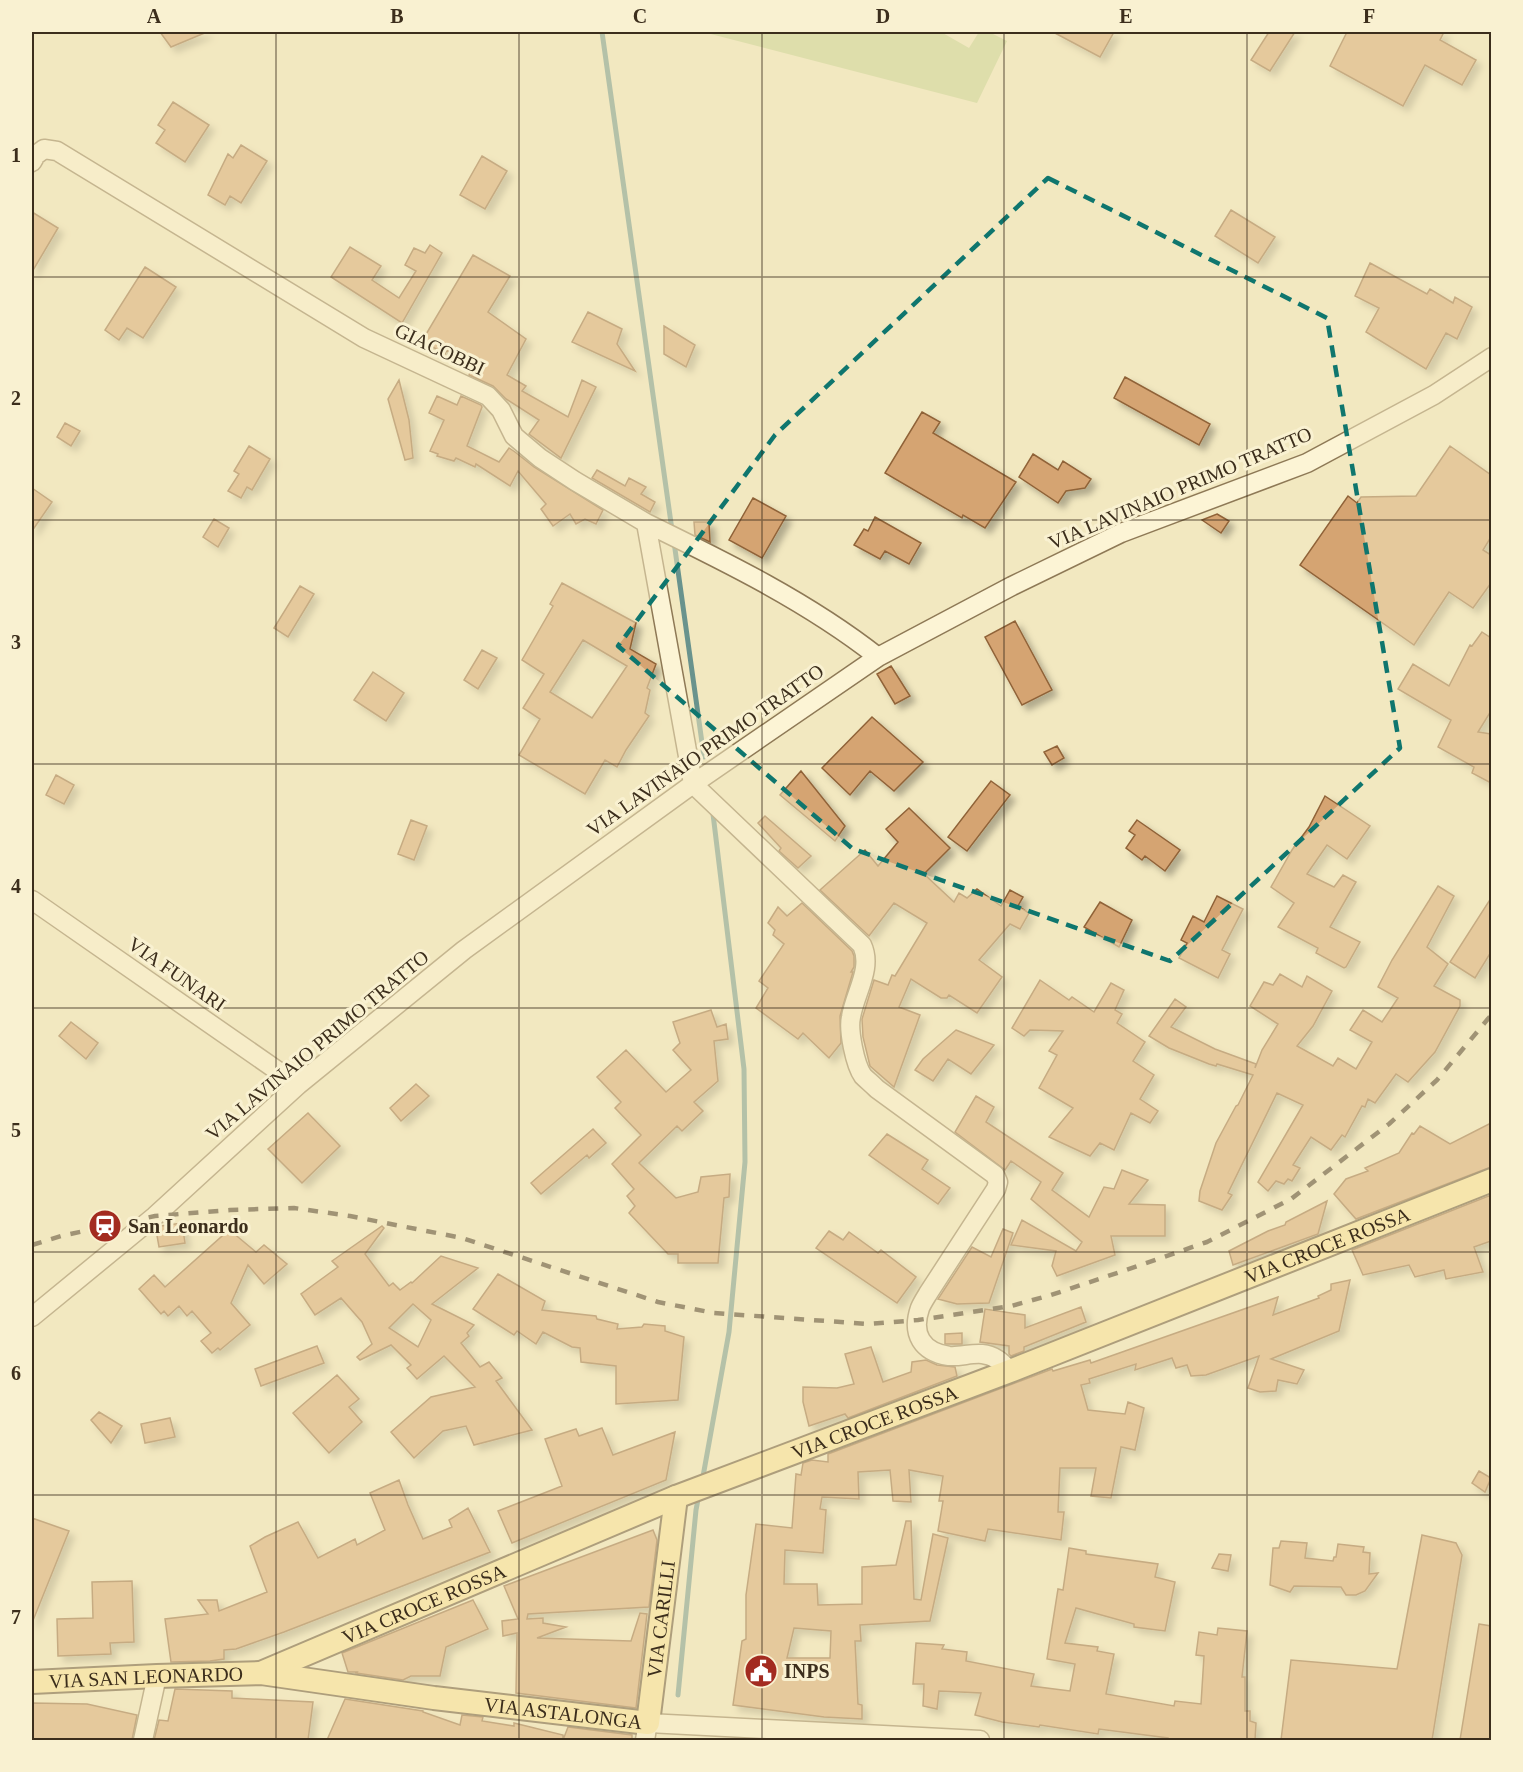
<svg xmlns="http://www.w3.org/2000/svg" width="1523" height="1772" viewBox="0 0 1523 1772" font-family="'Times New Roman',serif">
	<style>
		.green { fill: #c5d293 }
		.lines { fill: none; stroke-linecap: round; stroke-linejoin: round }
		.stream { stroke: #69938d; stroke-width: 5 }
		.building { fill: #d5a472; stroke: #906339; stroke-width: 1.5; fill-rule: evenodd; filter: url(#shadow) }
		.minor-casing { stroke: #8e7956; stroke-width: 21 }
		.major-casing { stroke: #5b462b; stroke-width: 26 }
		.minor { stroke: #fcf4d5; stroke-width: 18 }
		.major { stroke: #fae394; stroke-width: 22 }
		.rail { stroke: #3c2e1c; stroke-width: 4.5; stroke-dasharray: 10 10; stroke-linecap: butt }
		.marked { fill: none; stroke: #0f766e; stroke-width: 4.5; stroke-dasharray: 12 8; stroke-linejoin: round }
		.grid { fill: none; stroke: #3c2e1c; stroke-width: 1.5; stroke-opacity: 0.55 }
		.labels { text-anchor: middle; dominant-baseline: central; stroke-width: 6; stroke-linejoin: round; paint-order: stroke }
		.street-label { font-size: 20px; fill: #3c2e1c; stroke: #f9f1d1 }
		.poi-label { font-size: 20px; font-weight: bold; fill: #3c2e1c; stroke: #f9f1d1; text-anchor: start }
		.neatline { fill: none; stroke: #3c2e1c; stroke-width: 2 }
		.grid-label { font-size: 20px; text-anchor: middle; font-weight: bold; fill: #3c2e1c }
	</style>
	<defs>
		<filter id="shadow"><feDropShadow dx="5.5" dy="5.5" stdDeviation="3" flood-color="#0004"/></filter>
	</defs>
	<rect width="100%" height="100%" fill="#f2e8c0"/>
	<path class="green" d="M703,32H941L969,48L979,32H989L1007,41L977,103Z"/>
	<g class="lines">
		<path class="stream" d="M602,32L672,530
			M674,542L704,757
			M702,1482L729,1332L745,1162L744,1069L713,814
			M678,1695L696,1510L699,1494"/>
	</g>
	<path class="building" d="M160,32H207L171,47Z
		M1053,32H1114L1100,57Z
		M1269,32H1295L1270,71L1251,60Z
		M1347,32H1444L1440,40L1476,60L1462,85L1425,65L1403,106L1330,66Z
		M173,102L209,125L185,162L156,143L165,130L158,125Z
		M241,145L267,161L241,203L230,196L225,205L208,195L228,154L233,158Z
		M482,156L507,171L485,209L460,195Z
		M1231,210L1275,237L1258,263L1215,236Z
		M32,212L58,228L32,272Z
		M430,245L442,253L402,323L331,277L350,247L381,266L372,280L399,298L416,271L405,265L414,248L425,253Z
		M473,255L510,276L488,312L526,339L507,375L526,386L522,391L568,417L582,380L596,387L561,458L529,434L539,420L506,399L493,386L469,375L473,365L447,350L445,354L422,341Z
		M1370,263L1427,294L1430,289L1453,303L1455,297L1472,307L1457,339L1446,333L1426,369L1366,332L1379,308L1355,296Z
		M145,267L176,287L143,338L127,328L119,340L105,330Z
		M588,312L622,329L617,344L635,371L572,342Z
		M664,326L695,345L686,367L664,354Z
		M1125,377L1210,424L1199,445L1114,398Z
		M399,380L409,420L413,458L405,460L388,399Z
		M437,396L457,405L461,396L481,405L482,407L467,446L499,462L509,448L515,452L534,467L603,510L596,524L585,519L576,524L570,514L553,526L541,509L546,504L518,471L510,486L476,464L475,467L456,458L454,461L437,456L438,454L430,451L444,420L429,413Z
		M922,412L940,422L933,433L1016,482L985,528L963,515L962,518L885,473Z
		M65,423L80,431L71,446L57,437Z
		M249,446L270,459L252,490L247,487L241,498L228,491L239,474L234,471Z
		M1450,446L1491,475V537L1483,550L1491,555V583L1473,608L1449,592L1414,645L1300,565L1348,496L1357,503L1361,497L1416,496Z
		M1033,454L1058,470L1063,461L1091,479L1085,488L1066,491L1058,503L1019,477Z
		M597,470L625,486L629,478L646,487L641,494L655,502L650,512L592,478Z
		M32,488L52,502L32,531Z
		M753,498L786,516L762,558L729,540Z
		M1217,514L1229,521L1221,533L1202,520Z
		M875,517L921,543L909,564L885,551L880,559L854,545L864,529L868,531Z
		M214,519L229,528L218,547L203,537Z
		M694,522H709L710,542L695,535Z
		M562,583L636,623L630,649L656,664L647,688L650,690L645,713L649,716L626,750L617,767L605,760L585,794L519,755L540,719L523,708L544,674L522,660L553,606L550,604ZM583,640L627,666L592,718L550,692Z
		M300,586L314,594L288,637L274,628Z
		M1015,621L1052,690L1022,705L985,637Z
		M1482,632L1491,638V711L1478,732L1491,734V783L1472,773L1474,767L1438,747L1451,720L1398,689L1413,664L1449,686L1470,645L1472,646Z
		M482,650L497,658L478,689L464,680Z
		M891,666L910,696L895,704L877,674Z
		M373,672L404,693L386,721L354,700Z
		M872,717L923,762L894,791L870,771L850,795L822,768Z
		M1057,746L1064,758L1052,765L1044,752Z
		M801,771L845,826L835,841L780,795Z
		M56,775L74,785L64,804L46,795Z
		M991,781L1010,795L967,851L948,837Z
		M1325,796L1370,826L1347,859L1327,845L1307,874L1334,887L1343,875L1356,882L1330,927L1360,942L1346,967L1344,968L1316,953L1318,948L1278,927L1294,903L1271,887L1292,850L1309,827Z
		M909,808L950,848L924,874L954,902L959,893L967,898L977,889L1001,906L1010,890L1023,897L1018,906L1029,913L1020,929L1010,924L979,960L1002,977L977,1013L949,995L947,998H941L911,979L899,1007L920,1015L894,1087L870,1066L863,1037L862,1019L874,980L888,985L892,975L895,976L927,923L894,903L869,936L820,890L865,850L878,866L898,842L886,829Z
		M765,816L811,856L798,868L779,851L781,848L758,823Z
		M411,820L427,826L414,860L398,854Z
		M1137,820L1180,850L1165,871L1145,856L1142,860L1126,848L1135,835L1129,831Z
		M1438,886L1454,896L1427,947L1448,964L1434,986L1460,1000V1006L1435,1052L1408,1082L1396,1074L1375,1103L1368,1099L1365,1107L1362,1106L1345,1137L1342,1135L1331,1150L1311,1137L1293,1165L1300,1168L1292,1181L1288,1179L1284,1184L1276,1181L1268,1191L1258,1182L1303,1105L1277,1093L1228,1193L1232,1195L1222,1210L1199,1201L1200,1191L1216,1143L1236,1106L1238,1105L1253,1075L1217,1064L1216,1066L1209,1064L1169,1048L1149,1036L1175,999L1186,1007L1171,1027L1215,1049L1256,1064L1255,1068L1262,1050L1278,1024L1250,1006L1264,982L1273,985L1280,974L1302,987L1307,976L1332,991L1313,1026L1297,1046L1333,1066L1338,1058L1356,1069L1372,1042L1350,1030L1363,1010L1382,1022L1398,998L1378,987L1392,960Z
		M1217,896L1243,909L1222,950L1230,954L1218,978L1179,958L1187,943L1181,940L1193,916L1204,922Z
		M1491,898V952L1475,978L1450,962Z
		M1100,902L1132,920L1119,947L1084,927Z
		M802,903L852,951L854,956V967L851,972H853L840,1016L841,1043L829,1058L803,1033L798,1039L756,1008L768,988L759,981L784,944L773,935L775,930L768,923L778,907L787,916Z
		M1040,980L1069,1000L1072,997L1094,1012L1111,983L1124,990L1115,1010L1122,1014L1117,1023L1145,1042L1133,1061L1154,1075L1140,1099L1158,1111L1150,1123L1131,1113L1114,1150L1100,1143L1090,1156L1049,1137L1073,1108L1039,1088L1057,1055L1049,1051L1063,1031L1030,1030L1024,1036L1012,1028Z
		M711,1010L717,1027L726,1024L728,1039L714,1041L718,1081L694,1102L703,1111L682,1131L677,1126L639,1163L676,1198L698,1192L701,1177L730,1174L729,1197L724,1198L718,1263H678V1254H668L629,1213L635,1206L627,1196L634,1189L612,1164L641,1135L615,1108L621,1102L597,1077L626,1050L666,1092L691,1070L673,1050L680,1043L673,1022Z
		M71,1022L98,1043L86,1059L59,1036Z
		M956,1030L994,1045L971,1074L948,1059L933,1081L915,1070L923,1059Z
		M416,1084L429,1096L401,1121L390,1108Z
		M976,1096L994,1107L986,1122L1063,1173L1052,1190L1089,1217L1104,1187L1114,1189L1122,1170L1148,1180L1129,1204L1165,1205V1236H1111L1115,1255L1057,1276L1052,1266L1056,1251L1011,1245L1022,1220L1076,1251L1082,1242L1031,1199L1041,1182L1011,1161L1005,1170L955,1132Z
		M308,1113L340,1146L302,1183L268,1149Z
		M1491,1123V1167L1356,1219L1334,1194L1346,1179L1368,1171L1365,1168L1399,1153L1412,1133L1414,1134L1420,1126L1450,1144Z
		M593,1129L606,1143L589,1158L587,1155L541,1194L531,1183Z
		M887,1134L928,1160L922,1169L950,1188L938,1204L869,1155Z
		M1491,1195V1241L1474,1247L1483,1272L1446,1279L1444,1270L1415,1277L1409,1265L1363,1275L1352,1250Z
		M1327,1201L1318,1234L1233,1265L1229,1251L1268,1231L1285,1225L1286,1222Z
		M182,1223L185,1243L159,1247L156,1230L161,1226Z
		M382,1226L384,1228L365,1254L389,1286L393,1283L400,1290L411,1282L412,1283L441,1256L478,1268L432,1304L474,1325L467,1333L469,1336L461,1343L480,1367L489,1362L502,1378L496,1381L532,1430L474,1445L466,1426L443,1431L414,1458L391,1432L431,1397L475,1387L444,1356L417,1379L407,1368L411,1365L391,1345L360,1360L357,1357L372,1344L362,1322L341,1298L315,1315L301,1294L338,1267L332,1261ZM413,1304L431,1320L418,1347L389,1328Z
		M226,1227L256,1252L264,1245L287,1264L264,1284L248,1265L231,1303L250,1325L220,1350L218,1348L212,1353L201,1341L211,1333L192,1311L187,1316L179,1306L168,1316L164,1311L161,1314L139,1289L154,1275L165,1287L222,1236L220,1233Z
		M1003,1229L1013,1233L989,1303L957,1304L938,1299L972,1247L991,1257Z
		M829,1231L843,1240L849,1232L878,1253L881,1250L916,1277L897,1303L816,1248Z
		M498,1274L545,1301L542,1310L596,1316L597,1319L618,1324L617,1329L642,1327L644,1324L665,1326V1331L684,1337L678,1400L616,1404V1366L581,1362L580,1348L572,1347L543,1332L536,1344L517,1331L514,1335L473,1309Z
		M1350,1280L1339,1331L1271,1359L1304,1370L1297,1384L1278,1380L1276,1391L1260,1392L1248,1388L1259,1356L1206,1375L1191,1376L1187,1365L1176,1368L1172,1358L1135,1370L1136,1364L1089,1379L1090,1383L1081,1385L1088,1410L1125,1414L1128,1402L1144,1408L1135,1450L1121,1447L1111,1498L1091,1496L1096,1468H1060L1058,1512H1064L1061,1540L988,1529L985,1541L938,1531L943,1501H939L943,1476L909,1470L911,1502L893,1501L890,1470L858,1472L859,1499L822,1497L820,1509L826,1510L823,1553L785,1550L784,1584H817L818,1605L862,1604V1567L896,1565L906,1521H911L914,1599L921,1600L933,1534L948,1538L930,1621L860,1625L861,1641H855L858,1704L862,1705V1719L824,1717L733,1705L742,1641L746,1639V1595L756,1524L792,1528L796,1474L801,1475L803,1463L812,1460L828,1462V1454L1052,1369L1053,1371L1090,1360L1091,1363L1278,1297L1273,1315L1319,1298L1318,1296L1331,1290V1284ZM794,1628L831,1631L830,1658H787Z
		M1081,1307L1086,1322L1024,1347V1351L1011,1356L1009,1354V1346L980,1342L985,1309L1025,1315V1328Z
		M962,1333V1344H945V1334Z
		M317,1346L324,1363L261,1386L255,1369Z
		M871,1347L883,1382L911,1372L912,1362L926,1360L937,1365L955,1367L957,1376L848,1418L845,1414L809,1426L803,1402V1387L837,1388L854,1384L845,1354Z
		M337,1375L359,1399L349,1407L362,1422L329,1453L293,1413Z
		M99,1412L122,1426L111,1443L91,1420Z
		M170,1418L175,1437L145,1443L141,1424Z
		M602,1428L613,1455L675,1432L666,1480L512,1543L498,1511L562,1486L545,1439L576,1429L579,1436Z
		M1479,1471L1491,1478L1485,1492L1472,1483Z
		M399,1480L408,1505L423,1539L452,1527L449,1520L468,1508L490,1552L284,1632L236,1649L224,1650V1659L210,1661L171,1662L165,1619L208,1614L198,1600H217L219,1611L267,1592L250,1546L265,1537L298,1522L318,1558L355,1539L357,1545L385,1530L370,1493Z
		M32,1518L69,1531L32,1623Z
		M653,1530L657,1540L649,1607L528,1614L527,1619L543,1618V1623L566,1627L537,1638L631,1641L640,1613L647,1614L636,1708L516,1693L517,1633L503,1636L502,1621L518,1619L504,1586Z
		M1422,1535L1456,1543L1462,1555L1432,1740H1281L1291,1660L1397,1669Z
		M1281,1541L1307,1543L1305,1558L1333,1561L1334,1557H1336L1338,1544L1364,1547L1363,1552L1370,1553L1369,1574L1378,1573L1365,1591L1356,1595H1346L1341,1587L1294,1586L1290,1592L1270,1585L1273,1548H1279Z
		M1069,1548L1086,1551V1554L1158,1564L1155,1577L1175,1582L1165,1631L1134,1627V1624L1076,1608L1065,1643L1098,1647L1097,1651L1114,1654L1106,1694L1174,1706L1175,1701L1201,1704L1204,1656L1196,1655L1199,1632L1217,1635L1218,1628L1247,1631L1242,1677H1245V1711H1250V1721L1256,1723L1255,1740H1168V1738L1099,1729L1098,1734L1040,1725L1039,1727L1002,1722L975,1715L981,1693L939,1691L937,1709L923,1706L924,1684H913L916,1643L944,1645L942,1649L967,1652L966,1661L1034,1674L1031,1686L1070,1691L1075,1664L1047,1659L1058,1589L1063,1590Z
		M1219,1554L1231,1555L1228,1571L1212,1568Z
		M132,1581L134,1642L110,1643L111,1654L58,1656L57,1619L93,1618L92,1582Z
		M473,1600L488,1629L446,1647L440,1676H411L403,1680L356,1673L357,1672H348L342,1653Z
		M1479,1624L1491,1626V1740H1460Z
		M175,1689L232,1691V1698L313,1702L308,1740H154L159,1720L168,1721Z
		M345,1699L423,1711V1712L460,1725L462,1715L483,1717L482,1721L514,1726V1723L563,1735V1740H327Z
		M32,1703L87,1704L137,1715L132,1740H32Z
		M568,1727L632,1735V1740H563Z"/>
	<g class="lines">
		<g class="minor-casing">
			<path id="minor" d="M32,162L36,155L44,149L57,151L364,338L488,396L501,410L514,436L540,458L575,481L646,523L693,784L862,945C873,968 855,993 851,1017C848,1030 855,1065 863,1076C867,1080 872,1084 877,1089L995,1175L998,1182L996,1189L929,1292C926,1297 922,1303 920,1308C911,1334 922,1352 949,1356C960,1357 971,1353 982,1354C994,1355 1002,1362 1010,1371
				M646,523C726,562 808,602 878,657
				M32,900L298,1085
				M32,1317L155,1216L298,1085L464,950L693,784L878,657L1012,586L1121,533L1307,463L1434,395L1492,357
				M143,1740L157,1676
				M645,1740L648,1723L980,1740"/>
		</g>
		<g class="major-casing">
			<g id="major">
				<path id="s1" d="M261,1673L676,1497L1010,1371L1492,1180"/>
				<path id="s2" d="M32,1682L157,1676L261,1673L434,1698L648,1723L676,1497"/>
			</g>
		</g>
		<use href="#minor" class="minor"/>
		<use href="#major" class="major"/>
		<path class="rail" d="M32,1245L61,1236L155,1216L230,1210L294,1208L350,1216L462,1238L658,1302L714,1313L868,1324L918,1320L1011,1306L1051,1295L1120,1272L1207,1242L1291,1199L1389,1124L1437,1080L1492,1014"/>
	</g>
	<path d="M0 0H1523V1772H0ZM1048,178L1327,318L1400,748L1170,961L853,849L618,646L775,435Z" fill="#f2e8c0" fill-opacity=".55" fill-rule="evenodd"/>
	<path class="marked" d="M1048,178L1327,318L1400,748L1170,961L853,849L618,646L775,435Z"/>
	<path class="grid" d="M276,32V1740M519,32V1740M762,32V1740M1004,32V1740M1247,32V1740M32,277H1492M32,520H1492M32,764H1492M32,1008H1492M32,1252H1492M32,1495H1492"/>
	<defs>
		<g id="station-disc" transform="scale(1.725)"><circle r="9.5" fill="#a32b20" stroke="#f9f1d1"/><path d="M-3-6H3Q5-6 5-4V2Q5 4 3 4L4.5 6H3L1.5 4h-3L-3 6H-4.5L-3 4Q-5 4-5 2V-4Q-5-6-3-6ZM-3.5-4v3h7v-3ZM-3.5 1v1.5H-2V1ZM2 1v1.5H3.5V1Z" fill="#fff"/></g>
		<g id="civic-disc" transform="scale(1.725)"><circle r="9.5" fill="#a32b20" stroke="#f9f1d1"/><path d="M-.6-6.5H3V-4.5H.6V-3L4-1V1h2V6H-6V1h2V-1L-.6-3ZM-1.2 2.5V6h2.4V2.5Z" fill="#fff"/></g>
	</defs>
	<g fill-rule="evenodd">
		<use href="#station-disc" x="105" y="1226"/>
		<use href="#civic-disc" x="761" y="1671"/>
	</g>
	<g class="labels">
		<g class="street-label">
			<text transform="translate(440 349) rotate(25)">GIACOBBI</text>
			<text transform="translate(1180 488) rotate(-23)">VIA LAVINAIO PRIMO TRATTO</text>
			<text transform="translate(705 750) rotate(-35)">VIA LAVINAIO PRIMO TRATTO</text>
			<text transform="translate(177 974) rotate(35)">VIA FUNARI</text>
			<text transform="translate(317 1045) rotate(-40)">VIA LAVINAIO PRIMO TRATTO</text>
			<text stroke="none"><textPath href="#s1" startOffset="1149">VIA CROCE ROSSA</textPath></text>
			<text stroke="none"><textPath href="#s1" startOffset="663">VIA CROCE ROSSA</textPath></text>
			<text stroke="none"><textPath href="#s1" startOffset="177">VIA CROCE ROSSA</textPath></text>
			<text stroke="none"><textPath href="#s2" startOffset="724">VIA CARILLI</textPath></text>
			<text stroke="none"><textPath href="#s2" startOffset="114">VIA SAN LEONARDO</textPath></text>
			<text stroke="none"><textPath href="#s2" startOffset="534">VIA ASTALONGA</textPath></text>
		</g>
		<g class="poi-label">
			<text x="128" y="1226">San Leonardo</text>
			<text x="784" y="1671">INPS</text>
		</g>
	</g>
	<rect width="1523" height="1772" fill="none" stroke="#f9f1d1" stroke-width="66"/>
	<rect x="33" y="33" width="1457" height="1706" class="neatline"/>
	<g class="grid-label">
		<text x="154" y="23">A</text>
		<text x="397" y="23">B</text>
		<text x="640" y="23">C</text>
		<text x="883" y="23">D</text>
		<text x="1126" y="23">E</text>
		<text x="1369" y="23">F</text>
		<text x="16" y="162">1</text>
		<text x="16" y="405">2</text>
		<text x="16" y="649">3</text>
		<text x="16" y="893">4</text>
		<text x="16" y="1137">5</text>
		<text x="16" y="1380">6</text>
		<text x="16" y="1624">7</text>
	</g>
</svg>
